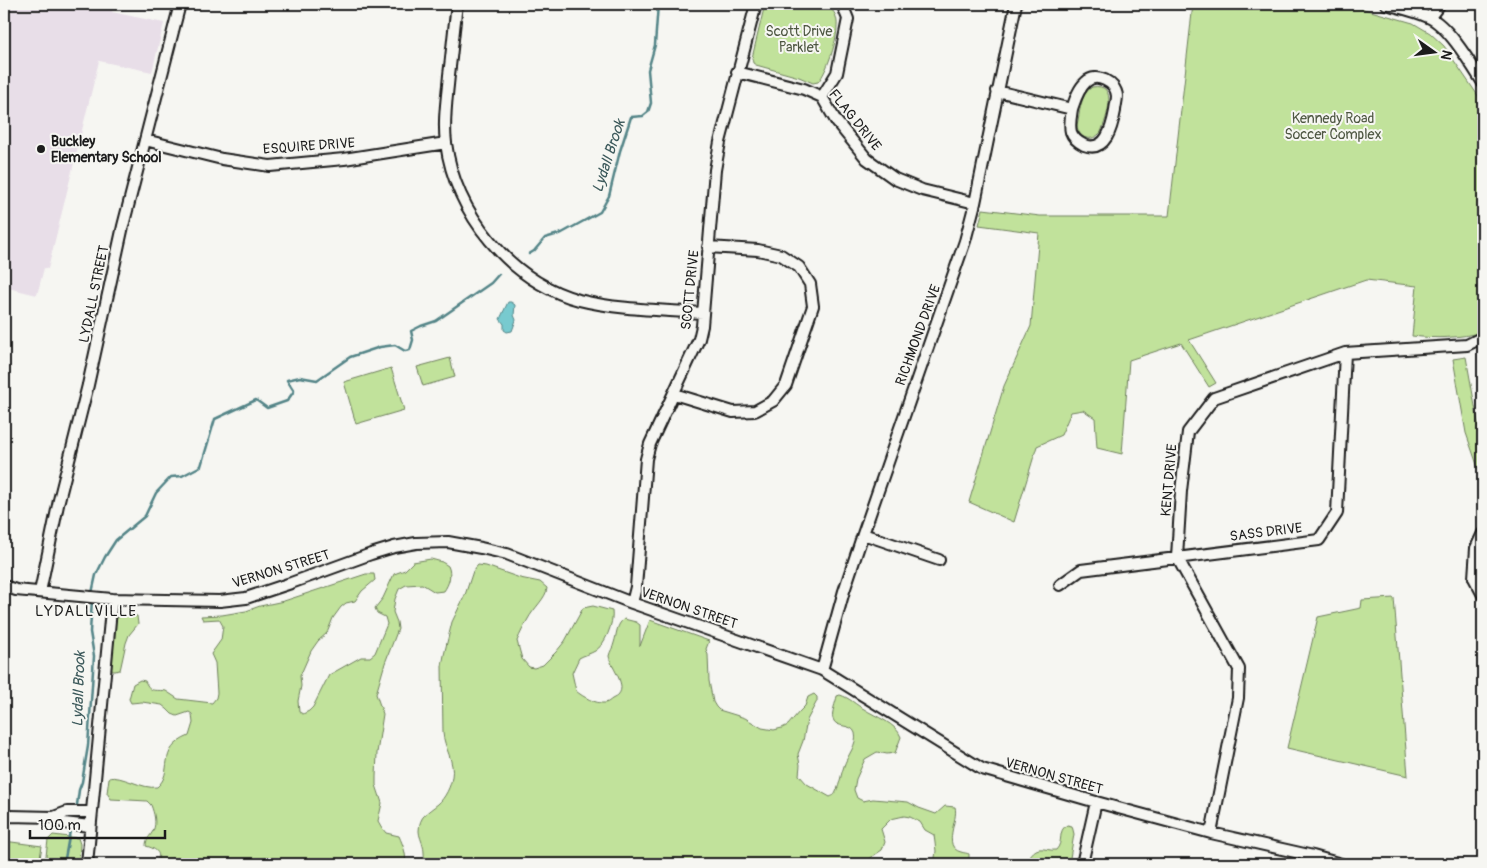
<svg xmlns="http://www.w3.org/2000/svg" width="1487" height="868" viewBox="0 0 1487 868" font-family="Pangolin,sans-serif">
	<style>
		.built { fill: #e8dee8 }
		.green { fill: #c1e29b; stroke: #6e7f5c }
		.water { fill: #78cacf; stroke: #538487 }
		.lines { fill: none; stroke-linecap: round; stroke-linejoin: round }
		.stream { stroke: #538487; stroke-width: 2.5 }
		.minor-casing { stroke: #1c1c1c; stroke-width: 14 }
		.minor { stroke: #f6f6f2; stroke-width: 10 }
		.poi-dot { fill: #1c1c1c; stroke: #f6f6f2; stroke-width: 2 }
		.labels { text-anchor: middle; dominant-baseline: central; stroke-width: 4; stroke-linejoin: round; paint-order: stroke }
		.park-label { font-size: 14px; fill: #4e5742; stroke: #f6f6f2 }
		.street-label { font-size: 14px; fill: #1c1c1c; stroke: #f6f6f2 }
		.poi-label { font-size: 14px; font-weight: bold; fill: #1c1c1c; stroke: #f6f6f2; text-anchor: start }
		.water-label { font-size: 15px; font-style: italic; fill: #3c595b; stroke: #f6f6f2 }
		.neighbourhood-label { font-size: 15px; letter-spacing: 1px; fill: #1c1c1c; stroke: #f6f6f2 }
	</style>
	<rect width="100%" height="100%" fill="#f6f6f2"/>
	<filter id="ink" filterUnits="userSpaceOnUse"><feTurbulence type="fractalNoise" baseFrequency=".02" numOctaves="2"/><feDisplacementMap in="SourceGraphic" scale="10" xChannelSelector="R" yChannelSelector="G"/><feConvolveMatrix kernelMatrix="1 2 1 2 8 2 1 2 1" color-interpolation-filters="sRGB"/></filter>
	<g filter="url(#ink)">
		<path class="built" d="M4,4H114L112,12L164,23L152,72L99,61L48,269L44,268L37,295L4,287Z"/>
		<path class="green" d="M765,4H822C828,6 834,10 836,17C841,30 828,71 818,82L813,83L799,77L756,65L753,63L752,58Z
			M1193,4H1346L1413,23L1430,33L1444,46L1483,103V332C1460,338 1436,339 1412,336L1417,286L1366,280L1189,340L1216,383L1209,387L1181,343L1129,360L1122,454L1097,448L1095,418L1083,410L1071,412L1061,435L1037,446L1014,522L969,502L1004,386L1031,326L1039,233L979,225L983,209L1040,216H1169Z
			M1092,87C1120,82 1106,119 1101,132C1092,143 1078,139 1077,125C1080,113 1080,94 1092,87Z
			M1466,357L1479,428L1483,443V482L1466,433L1453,359Z
			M450,358L455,377L423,386L417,367Z
			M391,368L404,410L356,424L344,382Z
			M431,559L442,562L448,566C452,574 449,584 444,591L435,592L422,584L406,585L399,589L395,599L393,612L397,622L398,629L385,663L376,694L383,714L377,753L376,777V785L382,803L378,821L382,828L386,833L399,836C403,845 407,855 405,864H155C163,854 157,849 146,846C146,838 150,837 153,831C157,823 154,813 151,805L147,801L111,799L107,793L109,778C120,774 143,790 157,787C175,772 155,750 189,736L193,723L192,714L189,712L177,716L172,714L167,709L162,705L142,702L131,703L129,699L133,684L140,680L145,681C151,694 155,689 166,691L178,699L212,703L216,698L217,693L215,663L211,654L221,640L223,626L219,619L203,620L201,616L222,615L246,611L260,606L284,601L366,574H374L375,580L362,591L355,601L346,603L341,607L333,618L327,633L318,641L311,651L300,676L301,686L298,701L299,712L303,714L309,711L313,707L329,675L361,657H370L375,653L387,624L385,617L377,613L375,608L383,598L394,574L405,570L413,562Z
			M478,565L486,566L520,578L540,582L547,588C547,597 533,609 528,619C524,626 520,634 517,641L522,659L529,667L534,668L543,665L556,652L565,641L583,608L593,606L612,611C614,623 605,645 595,651C590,654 584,655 579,658L572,673L576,691C583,697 596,704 605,703C609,702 609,701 612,699C633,690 611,669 609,656C610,651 613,648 614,643C617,634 616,625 624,619L636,622L640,625V646L650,620L709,641L706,649L708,655L709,681L713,702L716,707L719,710L745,718L762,728L774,730L782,728L788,725L799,712L805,706L808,697L814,694L817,697V701L807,720L803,741L798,754L800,765L799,775L807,784L830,797C834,795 834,796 836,792C840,784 841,774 844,766C847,756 858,744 855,733C852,723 836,729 833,719C831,713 836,702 837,696L840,695C850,698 856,705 864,709C876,717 896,723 901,737L895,753L887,754L877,752L865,759L856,779L854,790L857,798L863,801L873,799L908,802L919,808L936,814L945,806L955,807C959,819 941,847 961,852C964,853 967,853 969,854V858L964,864H934L936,851L934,835L925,830L920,822L910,817L904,816L891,819L881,829L885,842L882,850L873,856L864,864H426C423,858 425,853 423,846C422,841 419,836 419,831C419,816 428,812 438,804C445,798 451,786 452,777C455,762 444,747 443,733L442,666L444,655L452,622L465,595L473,571Z
			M1394,598L1408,776L1287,748L1318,617L1361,608L1362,600Z
			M123,615L137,616L138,624L129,635L126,643L121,666L120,670L115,671H112L111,667L112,637L115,620L117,618Z
			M1067,825L1072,826L1074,834L1069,864H1003C1009,862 1014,865 1020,864C1029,862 1030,851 1039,849C1045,848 1050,851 1056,850C1064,842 1057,831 1067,825Z
			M53,835L78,838L80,844L79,864H45L48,840Z
			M4,841L42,846L39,864H4Z"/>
		<path class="water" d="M508,302H511L515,305L514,315L516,320L512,331L507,332L504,330V324L500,319Z"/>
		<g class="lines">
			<path class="stream" d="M529,254L534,251L545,238L562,233L600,212L609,196L620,151L631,117L643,116L648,112L651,103L648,70L655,45L658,4
				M92,593L96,575L105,557L116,540L145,516L156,493L171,477L182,476L201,466L215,419L256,400L267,408L287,401L294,391L287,380L300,377L317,380L350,357L380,347L395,345L405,351L410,350L413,340L411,331L421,326L436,321L491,283L499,274
				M77,805L79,790L82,782L88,746L94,656L90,632L92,599
				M64,864L70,831"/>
			<g class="minor-casing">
				<path id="minor" d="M457,4C454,28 452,51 449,75C447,98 443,121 446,143C455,213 510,281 579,300C619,310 662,310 703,313
					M1386,4C1400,8 1415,11 1428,17C1448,25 1471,64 1483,83
					M1430,17L1440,4
					M737,72L804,89L822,97L836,121L867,159L895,179L922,190L975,203
					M997,91L1072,109C1071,116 1069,125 1071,132C1073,138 1078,142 1084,145C1106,153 1112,127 1115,111C1115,107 1117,101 1117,96C1116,82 1096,72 1086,82C1078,89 1075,100 1072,109
					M822,97L837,73L848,19L842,4
					M145,140L222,159L270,166L344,159L446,143
					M674,394L733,412L755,411L773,401L786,385L813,306L810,284L799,267L781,255L758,250L708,247
					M1483,533L1476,548L1474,578L1483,595
					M863,534L939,560
					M1060,585L1081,570L1319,540L1337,513L1345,353
					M4,586L16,590L112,599L220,601L246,598L291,583L371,554L394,547L416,543L448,542L481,548L507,554L632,603L822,670L982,769L1096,802L1211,833L1313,856L1341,864
					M40,592L59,500L88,385L123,226L180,4
					M632,603L636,587L646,459L650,444L699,339L702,326L715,170L720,142L756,4
					M822,670L844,591L863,534L965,241L975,203L1016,4
					M54,817L64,823L90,826
					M4,818L9,816L54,817L67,812H92
					M1211,833L1238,698L1239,669L1177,557L1181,491L1188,432L1214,398L1345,353L1467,345L1483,337
					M87,864L112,599
					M1082,864L1096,802"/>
			</g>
			<use href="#minor" class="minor"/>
		</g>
	</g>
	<circle class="poi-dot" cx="41" cy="149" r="5"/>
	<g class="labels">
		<g class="park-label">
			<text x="799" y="31">Scott Drive<tspan x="799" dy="16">Parklet</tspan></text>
			<text x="1333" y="118">Kennedy Road<tspan x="1333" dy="16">Soccer Complex</tspan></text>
		</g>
		<g class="street-label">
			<text transform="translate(855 120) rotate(51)">FLAG DRIVE</text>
			<text transform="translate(309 146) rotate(-4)">ESQUIRE DRIVE</text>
			<text transform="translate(690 290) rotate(-84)">SCOTT DRIVE</text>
			<text transform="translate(94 294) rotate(-78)">LYDALL STREET</text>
			<text transform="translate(918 335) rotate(-70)">RICHMOND DRIVE</text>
			<text transform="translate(1169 480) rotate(-85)">KENT DRIVE</text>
			<text transform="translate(1266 532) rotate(-7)">SASS DRIVE</text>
			<text transform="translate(281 569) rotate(-17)">VERNON STREET</text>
			<text transform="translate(689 608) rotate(19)">VERNON STREET</text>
			<text transform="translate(1054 776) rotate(16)">VERNON STREET</text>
		</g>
		<g class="poi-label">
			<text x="51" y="141">Buckley<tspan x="51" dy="16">Elementary School</tspan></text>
		</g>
		<g class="water-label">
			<text transform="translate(609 156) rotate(-72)">Lydall Brook</text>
			<text transform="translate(79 689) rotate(-88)">Lydall Brook</text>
		</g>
		<g class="neighbourhood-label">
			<text x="86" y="611">LYDALLVILLE</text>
		</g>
	</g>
	<rect width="1487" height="868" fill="none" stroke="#f6f6f2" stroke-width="20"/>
	<rect x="10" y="10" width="1467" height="848" fill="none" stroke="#1c1c1c" stroke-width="2" filter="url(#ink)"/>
	<g transform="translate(1434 52) rotate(104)" stroke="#f6f6f2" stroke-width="4" paint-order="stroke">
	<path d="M0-4L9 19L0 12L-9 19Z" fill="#1c1c1c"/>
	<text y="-8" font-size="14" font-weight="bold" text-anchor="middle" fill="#1c1c1c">N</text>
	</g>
	<path d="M30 830v8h135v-8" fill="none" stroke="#1c1c1c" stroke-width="2.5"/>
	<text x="38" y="830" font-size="15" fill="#1c1c1c" stroke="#f6f6f2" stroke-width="4" paint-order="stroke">100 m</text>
</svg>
